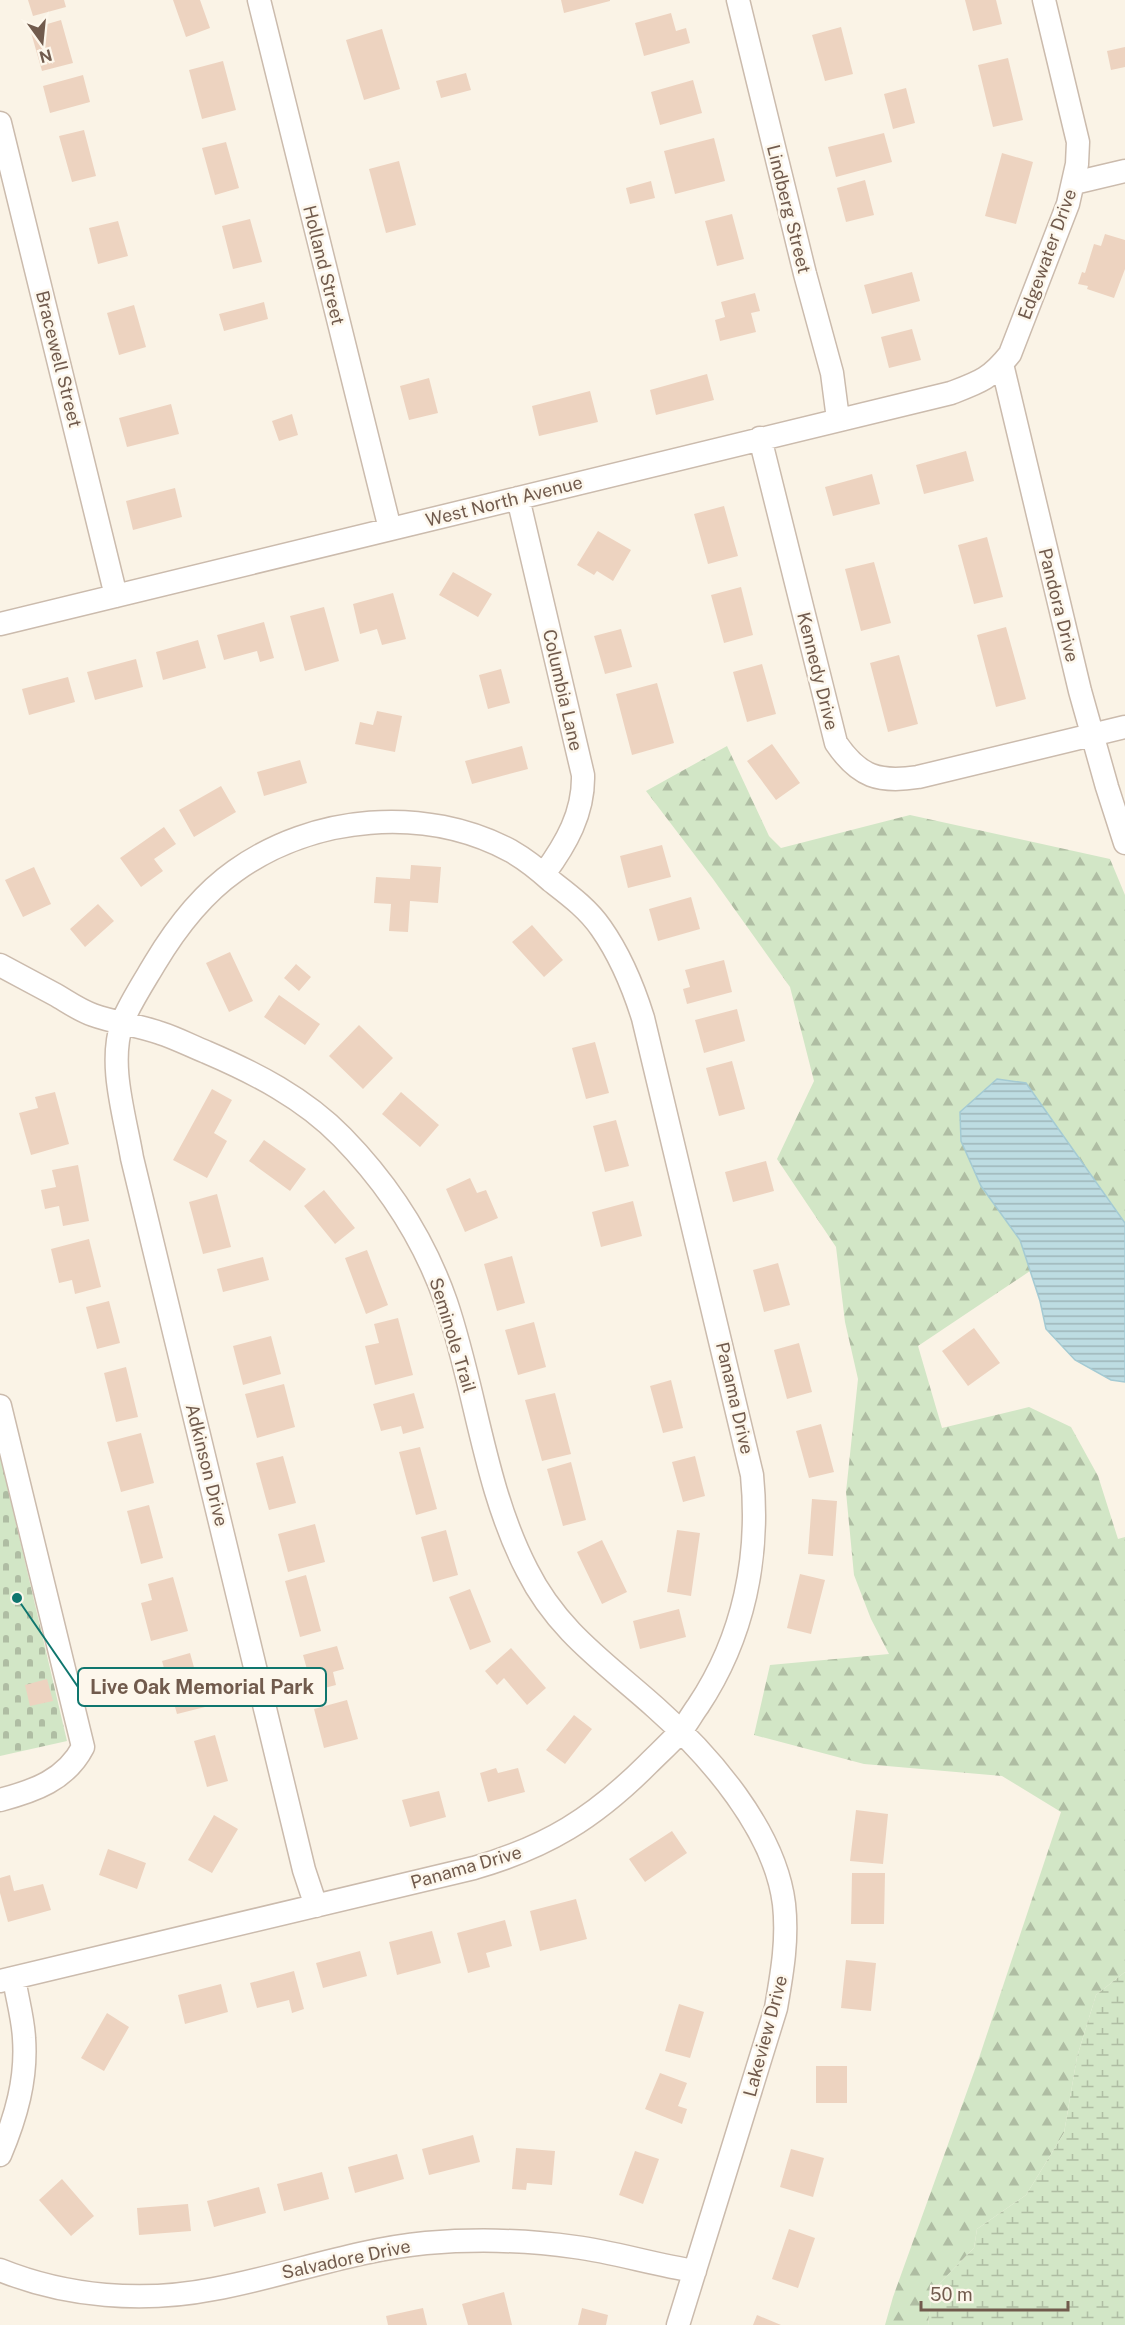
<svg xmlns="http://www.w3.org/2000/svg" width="1125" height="2325" viewBox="0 0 1125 2325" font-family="'Public Sans',sans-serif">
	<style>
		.forest { fill: url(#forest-firs) }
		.wetland { fill: url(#wetland-marsh) }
		.cemetery { fill: url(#cemetery-stones) }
		.water { fill: url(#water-rules); stroke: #a4cad3; stroke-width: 1.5 }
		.building { fill: #edd3c0 }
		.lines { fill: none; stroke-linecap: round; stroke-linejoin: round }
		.minor-casing { stroke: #cbbbad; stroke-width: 25 }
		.minor { stroke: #fff; stroke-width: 22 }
		.labels { text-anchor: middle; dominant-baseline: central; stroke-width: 5; stroke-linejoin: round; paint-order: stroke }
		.street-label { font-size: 18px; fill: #715b4d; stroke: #fdf7ec }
		.leader { fill: none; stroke: #0f766e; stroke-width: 2 }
		.callout-dot { fill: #0f766e; stroke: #fdf7ec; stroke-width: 2 }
		.callout { fill: #fdf7ec; stroke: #0f766e; stroke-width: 2 }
		.callout-label { font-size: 20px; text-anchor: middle; font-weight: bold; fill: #715b4d }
	</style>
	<defs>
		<pattern id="forest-firs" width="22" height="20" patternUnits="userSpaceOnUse" patternTransform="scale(1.5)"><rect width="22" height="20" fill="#d2e6c6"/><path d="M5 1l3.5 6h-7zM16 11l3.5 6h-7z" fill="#afbda3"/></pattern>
		<pattern id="wetland-marsh" width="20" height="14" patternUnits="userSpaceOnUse" patternTransform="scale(1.5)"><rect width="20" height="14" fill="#d2e6c6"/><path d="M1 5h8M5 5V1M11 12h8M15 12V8" fill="none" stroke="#afbda3"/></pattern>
		<pattern id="cemetery-stones" width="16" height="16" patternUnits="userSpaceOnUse" patternTransform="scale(1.5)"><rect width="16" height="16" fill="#d2e6c6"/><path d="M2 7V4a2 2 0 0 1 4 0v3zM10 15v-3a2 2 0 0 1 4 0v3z" fill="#afbda3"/></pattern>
		<pattern id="water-rules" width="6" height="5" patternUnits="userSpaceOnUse" patternTransform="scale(1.5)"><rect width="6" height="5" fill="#bddce2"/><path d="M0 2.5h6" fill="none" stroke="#9eb5b9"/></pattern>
	</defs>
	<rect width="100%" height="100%" fill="#faf3e6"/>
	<path class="forest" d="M727,746L769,836L781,848L910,815L1110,859L1125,895V1223L1026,1083L981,1186L1020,1240L1030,1271L918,1346L942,1428L1029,1407L1071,1427L1098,1476L1118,1539L1125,1537V1972L1096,1995L1077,2057L1064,2133L1026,2195L977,2229L974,2248L932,2291L928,2325H885L893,2297L978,2061L1061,1812L1002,1776L864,1764L754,1735L770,1665L889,1654L871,1619L854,1575L846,1492L858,1379L845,1322L836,1247L777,1159L814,1081L790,987L713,879L646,791Z"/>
	<path class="wetland" d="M1125,1972V2325H928L932,2291L974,2248L977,2229L1026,2195L1064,2133L1077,2057L1096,1995Z"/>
	<path class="cemetery" d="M0,1455L67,1741L0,1756Z"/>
	<path class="water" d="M997,1079L1026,1083L1125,1223V1382L1111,1380L1075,1360L1046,1329L1040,1301L1020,1240L981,1186L961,1141L960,1112Z"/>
	<path class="building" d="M28,0H64L66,7L33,16Z
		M173,0H200L210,28L186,37Z
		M561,0H610V1L564,13Z
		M965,0H996L1002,24L973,31Z
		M671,13L676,31L686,28L690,43L644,56L635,23Z
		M61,20L73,63L42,71L30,29Z
		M841,27L853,74L825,81L812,35Z
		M382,29L400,89L364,100L346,40Z
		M1125,47V67L1111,70L1107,51Z
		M1008,58L1023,120L993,127L978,65Z
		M223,61L236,110L202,119L189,70Z
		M466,73L471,90L441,98L436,81Z
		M83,75L90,102L50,113L43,86Z
		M693,80L702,113L660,125L651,92Z
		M906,88L915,123L893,129L884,94Z
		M84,130L96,176L72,182L59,136Z
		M884,133L892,162L836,177L828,147Z
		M714,138L725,181L675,194L664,151Z
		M226,142L239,188L215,195L202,148Z
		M1002,153L1033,162L1016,224L985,216Z
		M399,161L416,225L386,233L369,169Z
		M865,180L874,215L846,222L837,188Z
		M651,181L655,198L630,204L626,188Z
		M732,214L744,259L717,266L705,221Z
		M250,219L262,262L233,269L222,226Z
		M118,221L128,256L98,264L89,228Z
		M1105,234L1125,240V269L1114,298L1087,289L1088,286L1078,284L1082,272L1085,273L1094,244L1101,246Z
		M912,272L920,301L872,314L864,285Z
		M755,293L760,311L751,313L756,332L720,341L715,320L725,317L721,302Z
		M264,302L268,319L224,331L219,314Z
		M134,305L146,347L119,355L107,313Z
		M912,329L921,360L889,368L881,337Z
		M707,374L714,400L656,415L650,390Z
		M429,378L438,413L409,420L400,386Z
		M590,391L598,422L539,436L532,406Z
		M171,404L179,434L127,447L119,418Z
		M292,414L298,435L279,441L272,421Z
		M966,451L974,481L924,494L916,465Z
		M872,474L880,504L833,516L825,487Z
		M175,488L182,517L133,530L126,501Z
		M724,506L738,556L708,564L694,514Z
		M598,531L631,550L613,581L597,571L594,575L577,565Z
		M987,537L1003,597L974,604L958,545Z
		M874,562L891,623L861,631L845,569Z
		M453,572L492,594L478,617L439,595Z
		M741,587L753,635L724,643L711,595Z
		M393,593L406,639L382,645L377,629L360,634L353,604Z
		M324,607L339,661L305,671L290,616Z
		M264,622L274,658L260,662L257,651L224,660L217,635Z
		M1006,627L1026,699L996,707L977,635Z
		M621,629L632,667L605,674L594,636Z
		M198,640L206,668L163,680L156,652Z
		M899,655L918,724L888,732L870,663Z
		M136,659L143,687L95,700L87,672Z
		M762,664L776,714L747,722L733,672Z
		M501,669L510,703L488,709L479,675Z
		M68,677L75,702L29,715L22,689Z
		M657,683L674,743L632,755L616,694Z
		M377,711L402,716L395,752L355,744L360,722L373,725Z
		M772,744L800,783L776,800L747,761Z
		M522,746L528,769L472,784L465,761Z
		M300,760L307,783L264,796L257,772Z
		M221,786L236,812L194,837L179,810Z
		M164,827L176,844L154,859L163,871L141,887L120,858Z
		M662,845L671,877L628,888L620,856Z
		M411,865L441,867L438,903L410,901L408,932L389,931L391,904L374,903L376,877L410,879Z
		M34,867L51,904L23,917L5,880Z
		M691,897L700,929L658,941L649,909Z
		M98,904L114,921L85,947L70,929Z
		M532,925L563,960L544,977L512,942Z
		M230,952L253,1001L229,1012L206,963Z
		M724,960L732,992L687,1004L683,989L690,987L685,970Z
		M296,964L311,977L299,991L284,978Z
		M279,995L320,1024L305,1045L264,1017Z
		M737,1009L745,1041L704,1053L695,1020Z
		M359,1025L393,1058L363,1089L329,1056Z
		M595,1042L609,1093L586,1099L572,1048Z
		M732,1061L745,1109L719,1116L706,1068Z
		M212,1089L232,1100L214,1133L227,1141L207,1178L173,1160Z
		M55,1092L69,1144L31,1155L19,1113L38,1108L35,1097Z
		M401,1092L439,1125L420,1147L382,1114Z
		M616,1120L629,1166L605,1172L593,1126Z
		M264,1140L306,1169L290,1191L249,1161Z
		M766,1161L774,1191L733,1202L725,1172Z
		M78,1165L89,1221L63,1226L59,1206L45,1209L41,1190L56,1187L52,1170Z
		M470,1178L477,1193L486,1190L498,1218L465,1232L446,1189Z
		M324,1190L355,1228L335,1244L304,1206Z
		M217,1194L231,1247L203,1254L189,1202Z
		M633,1201L642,1236L601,1247L592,1212Z
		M89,1239L101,1287L75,1294L72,1280L59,1283L51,1249Z
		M367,1250L388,1305L366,1314L345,1258Z
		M512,1256L525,1303L497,1311L484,1264Z
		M263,1257L269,1280L223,1292L217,1269Z
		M778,1263L790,1305L764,1312L753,1270Z
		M109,1301L120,1343L97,1349L86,1307Z
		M398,1318L413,1375L375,1385L365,1346L379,1343L374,1324Z
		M534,1322L546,1367L518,1375L505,1330Z
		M974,1328L1000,1363L968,1386L942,1351Z
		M271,1336L281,1374L243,1385L233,1346Z
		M799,1343L812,1392L787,1399L774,1350Z
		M126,1367L138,1417L116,1422L104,1373Z
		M671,1380L683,1428L663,1433L650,1386Z
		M284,1384L295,1427L257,1438L245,1394Z
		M414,1393L424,1428L403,1434L401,1426L381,1431L373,1404Z
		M555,1393L571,1454L542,1461L525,1400Z
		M821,1424L834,1472L809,1478L796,1431Z
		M141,1433L154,1483L121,1492L107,1442Z
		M420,1447L437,1509L416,1515L399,1452Z
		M283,1456L296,1503L269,1510L256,1463Z
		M695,1456L705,1496L683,1502L672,1462Z
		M571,1462L586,1520L563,1526L547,1469Z
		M812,1499L837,1501L833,1556L808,1554Z
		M149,1505L163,1558L141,1564L127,1511Z
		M315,1524L325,1562L288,1572L278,1534Z
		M446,1530L458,1575L433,1582L421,1537Z
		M677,1530L700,1533L691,1596L667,1592Z
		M602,1540L627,1592L602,1604L577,1552Z
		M800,1574L825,1580L811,1634L787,1628Z
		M306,1575L321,1631L300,1637L285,1581Z
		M173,1577L188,1631L151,1641L141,1603L152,1600L148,1584Z
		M470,1589L491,1642L470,1650L449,1597Z
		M679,1609L686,1637L640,1649L633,1621Z
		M337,1646L344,1669L333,1672L336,1685L313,1691L303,1655Z
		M511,1648L546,1688L527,1705L504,1678L497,1685L485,1671Z
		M190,1653L205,1707L177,1714L162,1661Z
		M47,1679L53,1701L30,1706L25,1685Z
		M347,1700L358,1739L324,1748L314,1709Z
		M574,1715L592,1729L565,1764L546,1750Z
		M215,1735L228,1781L207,1787L194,1741Z
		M496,1768L498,1773L518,1768L525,1792L488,1802L480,1773Z
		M439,1791L446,1817L410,1827L402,1800Z
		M856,1810L888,1814L883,1864L850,1861Z
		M214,1815L238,1829L212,1873L188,1860Z
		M672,1831L687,1853L645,1882L629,1859Z
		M108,1849L146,1863L137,1889L99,1875Z
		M852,1873H885L884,1924H851Z
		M10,1875L14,1891L43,1884L51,1910L8,1922L0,1893V1878Z
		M576,1899L587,1939L540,1951L530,1911Z
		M505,1920L512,1946L486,1953L490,1967L468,1973L457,1933Z
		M432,1931L441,1963L397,1975L389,1942Z
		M360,1951L367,1976L323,1988L316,1963Z
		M846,1960L876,1963L871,2011L841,2008Z
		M294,1971L304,2009L292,2013L289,2000L257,2008L250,1983Z
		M221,1984L228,2012L185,2024L178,1995Z
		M679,2004L704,2012L690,2058L665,2051Z
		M107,2013L129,2027L104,2071L81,2058Z
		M816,2066H847V2103H816Z
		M660,2073L687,2083L678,2106L687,2109L682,2124L645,2109Z
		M473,2135L480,2162L429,2175L422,2149Z
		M516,2148L555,2151L552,2185L527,2183L526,2190L512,2189Z
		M791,2149L824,2158L813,2197L780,2187Z
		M635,2151L659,2159L643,2204L619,2195Z
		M397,2154L404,2179L355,2193L348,2167Z
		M322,2172L329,2199L284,2211L277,2184Z
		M62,2179L94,2216L71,2236L39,2200Z
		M259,2187L266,2213L214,2227L207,2201Z
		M188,2204L191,2231L139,2235L137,2208Z
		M789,2229L815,2238L798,2288L772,2279Z
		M504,2292L512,2325H468L462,2304Z
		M423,2308L427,2325H388L386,2316Z
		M582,2308L608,2315L606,2325H578Z
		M757,2315L781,2325H753Z"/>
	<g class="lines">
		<g class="minor-casing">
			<path id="minor" d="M259,0L390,529
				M738,0L805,274L832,373L838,419
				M0,123L116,596
				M1074,183L1125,171
				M1002,364L1080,691L1107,787L1125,843
				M760,438L836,743C859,777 879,783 918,777L1125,727
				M518,498L583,775C584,813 566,844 544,874
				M0,624L951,393C980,382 990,379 1010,354L1068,204L1077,164L1078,142L1044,0
				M0,965C19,975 37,985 56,995C68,1002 79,1010 93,1015C115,1023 138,1025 160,1033C176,1038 191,1046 206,1052C255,1073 304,1098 342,1137C388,1184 424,1239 446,1302C476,1390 484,1487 527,1570C558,1632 606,1663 656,1708C709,1755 775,1830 784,1904C788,1940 782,1973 776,2008L678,2325
				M0,1406L83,1747C66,1780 34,1791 0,1800
				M0,1981L474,1868C547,1847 594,1818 648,1764C658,1754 670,1743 680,1732C687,1724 692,1714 698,1706C744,1637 760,1557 752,1475L643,1018C633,986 620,955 601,928C588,909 569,895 551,881C539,870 525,859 511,851C425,805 313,815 235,871C201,895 176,928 155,963C145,980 128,1006 122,1023C108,1065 125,1116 132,1158L304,1870L316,1906
				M0,2155C16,2117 27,2079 24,2038C23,2018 17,1998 14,1978
				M0,2270C67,2297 143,2303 214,2289C285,2276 353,2250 426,2243C475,2239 526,2240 575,2247C615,2252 654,2265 695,2271"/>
		</g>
		<use href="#minor" class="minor"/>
	</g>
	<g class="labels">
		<g class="street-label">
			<text transform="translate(789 209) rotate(76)">Lindberg Street</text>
			<text transform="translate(1047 254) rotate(-70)">Edgewater Drive</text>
			<text transform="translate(324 265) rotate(76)">Holland Street</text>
			<text transform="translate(59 359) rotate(76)">Bracewell Street</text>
			<text transform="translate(504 501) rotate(-14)">West North Avenue</text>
			<text transform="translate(1059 605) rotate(76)">Pandora Drive</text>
			<text transform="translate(818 671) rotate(76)">Kennedy Drive</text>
			<text transform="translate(563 690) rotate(77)">Columbia Lane</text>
			<text transform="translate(453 1335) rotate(73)">Seminole Trail</text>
			<text transform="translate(735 1398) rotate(77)">Panama Drive</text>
			<text transform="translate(207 1465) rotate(76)">Adkinson Drive</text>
			<text transform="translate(466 1867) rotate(-16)">Panama Drive</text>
			<text transform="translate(765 2036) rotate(-75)">Lakeview Drive</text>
			<text transform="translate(346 2259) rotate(-12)">Salvadore Drive</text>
		</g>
	</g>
	<path class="leader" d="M17 1598L78 1687"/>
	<circle class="callout-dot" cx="17" cy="1598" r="6"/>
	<rect class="callout" x="78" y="1668" width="248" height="38" rx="6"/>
	<g class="callout-label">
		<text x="202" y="1694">Live Oak Memorial Park</text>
	</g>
	<g transform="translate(42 42) rotate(165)" stroke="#fdf7ec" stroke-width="4.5" paint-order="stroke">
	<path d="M0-4.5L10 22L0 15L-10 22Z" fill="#715b4d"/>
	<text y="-9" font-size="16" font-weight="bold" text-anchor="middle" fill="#715b4d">N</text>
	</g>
	<path d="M921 2301v9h147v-9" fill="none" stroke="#715b4d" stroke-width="3"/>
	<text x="930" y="2301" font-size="18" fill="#715b4d" stroke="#fdf7ec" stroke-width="4.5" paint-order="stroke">50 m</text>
</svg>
